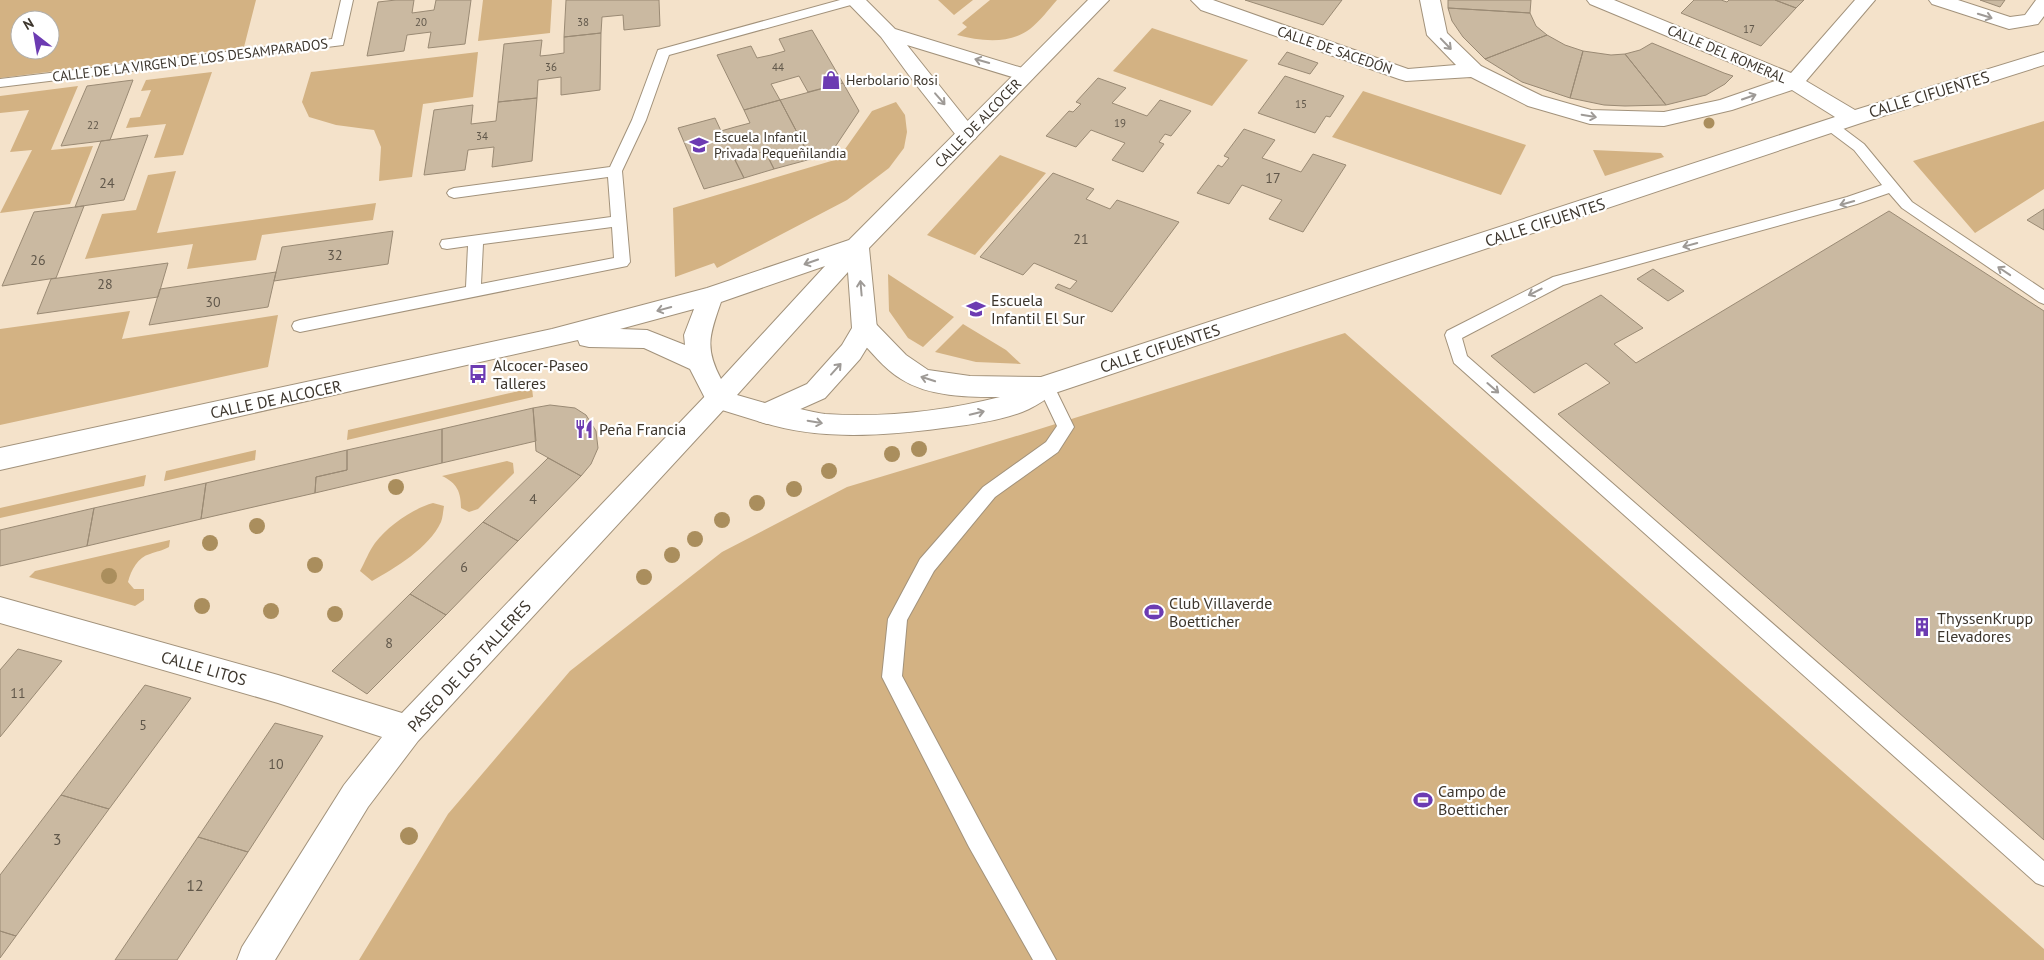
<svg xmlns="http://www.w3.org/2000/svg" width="2044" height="960" viewBox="0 0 2044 960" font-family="'PT Sans',sans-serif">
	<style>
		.green { fill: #d3b283; fill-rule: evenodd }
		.building { fill: #cab9a1; stroke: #9a8a74 }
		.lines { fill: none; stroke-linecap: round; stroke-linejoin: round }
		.lane-casing { stroke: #a2927b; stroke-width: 2 }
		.street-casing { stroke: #a2927b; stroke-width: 2 }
		.secondary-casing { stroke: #a2927b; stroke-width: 2 }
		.lane { fill: #fff; fill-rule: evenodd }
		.street { fill: #fff; fill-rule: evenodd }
		.secondary { fill: #fff; fill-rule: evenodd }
		.tree { fill: #aa8e5d }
		.oneway { stroke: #9e9a96 }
		.labels { text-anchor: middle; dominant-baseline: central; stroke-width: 4.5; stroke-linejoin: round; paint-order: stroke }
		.far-number-label { font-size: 11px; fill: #60574a }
		.far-street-label { font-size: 14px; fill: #3d362d; stroke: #fff }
		.far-poi-label { font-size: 14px; fill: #3d362d; stroke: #fff; text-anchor: start }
		.number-label { font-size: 14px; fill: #60574a }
		.street-label { font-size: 16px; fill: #3d362d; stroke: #fff }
		.poi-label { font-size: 16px; fill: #3d362d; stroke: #fff; text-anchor: start }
		.near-number-label { font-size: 16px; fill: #60574a }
	</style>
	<rect width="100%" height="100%" fill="#f4e2ca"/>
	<path class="green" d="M0,0H256L244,47L0,78ZM20,20H50V50H20Z
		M483,0H552L550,33L478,41Z
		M938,0H973L954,15Z
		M990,0H1057C1049,9 1040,21 1030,29C1009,45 980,41 957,35L967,27L962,23Z
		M1152,28L1248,60L1212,106L1113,71Z
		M478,52L473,97L423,104L412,177L379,181L381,147L374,130L336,125L309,117L302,102L311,72Z
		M212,72L183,155L154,158L166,124L126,128L130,118L140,117L151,90L141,91L146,80Z
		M78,86L51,150L93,146L70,204L0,213L32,150L10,152L29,110L0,113V96Z
		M1363,91L1526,145L1501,195L1332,137Z
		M896,102L905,115L907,132L904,148L889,168L847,200L717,268L714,263L675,277L673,208L838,159L872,111Z
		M2044,121V189L1975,233L1913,161Z
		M1593,150L1661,153L1664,157L1605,176Z
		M1000,155L1046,173L975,255L927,235Z
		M176,171L157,233L376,203L373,220L262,235L256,260L187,269L193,244L85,259L102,214L136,210L148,175Z
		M888,274L954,317L923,347L908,338L889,311Z
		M130,311L122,339L278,315L268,367L0,425V329Z
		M963,324L1006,350L1021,364L976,362L935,352Z
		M1345,333L2044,949V960H359L448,814L570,671L722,552L847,487L1030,432Z
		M532,388L533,397L347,440L348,430Z
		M256,450L255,460L164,481L166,471Z
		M507,461L513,463L514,473L478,509L469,512L461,508C461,492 457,483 442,476Z
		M146,475L144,486L0,518V508Z
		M433,503L444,506C443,511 443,517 441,522C429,548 395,568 372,581L360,571C365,562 369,551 375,543C388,526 412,509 433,503Z
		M170,540L169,547C162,551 157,551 150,554C138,557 131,570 128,582L134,589H144V600L135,606L29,577L35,571Z"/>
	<path class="building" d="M396,0H414L412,13L434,10L436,0H471L465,44L428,48L431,32L407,35L404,51L367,56L378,2Z
		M566,0H659L660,26L624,30L623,15L602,17L601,33L564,37Z
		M1245,0H1342L1323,25Z
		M1448,0H1531L1530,13L1448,8Z
		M1694,0H1721L1727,2L1729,0H1775L1796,8L1761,46L1681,13Z
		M1775,0H1804L1796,8Z
		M1980,0H2005L2000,7Z
		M1448,8L1530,13L1536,26L1547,35L1485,59L1463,37L1452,21Z
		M812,30L843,83L808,92L799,76L771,84L780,100L744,110L717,55L751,46L757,58L771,55L785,51L779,39Z
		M601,33L600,90L561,95V77L538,80L537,98L498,102L504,44L542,40L540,56L550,55L564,53V37Z
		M1547,35L1565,45L1583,51L1570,98L1522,82L1485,59Z
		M1652,43L1724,73L1733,76L1725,84L1706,95L1666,105L1625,54L1640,50Z
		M1583,51L1611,55L1625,54L1666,105L1625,106L1604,105L1570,98Z
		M1287,52L1318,63L1310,74L1278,64Z
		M1285,76L1344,96L1330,117L1326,116L1315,133L1258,113Z
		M1098,78L1126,88L1112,103L1147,116L1160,100L1191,111L1171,136L1165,134L1159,142L1164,144L1143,172L1112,160L1125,143L1091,130L1076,147L1046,136L1069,111L1073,112L1081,104L1076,102Z
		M133,80L110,140L61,146L87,86Z
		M843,83L859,111L831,153L811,159L780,100Z
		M537,98L532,161L492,167L494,147L468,150L465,170L424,175L434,110L473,105L471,124L496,121L498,102Z
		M780,100L811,159L774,169L765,151L735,160L744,178L704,189L678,128L715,118L721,131L735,127L750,123L744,110Z
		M1244,129L1275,140L1262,158L1301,172L1313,154L1346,165L1303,232L1269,219L1282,200L1242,185L1229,204L1197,193L1218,165L1222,167L1229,158L1224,156Z
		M148,135L124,200L75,207L101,141Z
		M765,151L774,169L744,178L735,160Z
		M1053,173L1094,189L1086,199L1110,209L1117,200L1179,222L1112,312L1055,288L1058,284L1070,289L1077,281L1034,263L1023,275L980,257Z
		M84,206L56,278L2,286L34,212Z
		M2044,209V230L2027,220Z
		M1889,211L2044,311V840L1558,414L1610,383L1586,363L1534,393L1491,356L1601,295L1643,328L1614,344L1636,363Z
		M393,231L388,264L274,281L282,247Z
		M168,263L158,297L37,314L51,279Z
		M1653,269L1684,291L1668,301L1637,279Z
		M276,272L268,307L149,325L160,289Z
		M550,405L575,408L586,415L596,431L598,448L591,464L581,476L536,451L533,408Z
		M533,408L536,441L442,463V429Z
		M442,429V463L315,493L316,477L347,470V450Z
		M347,450V470L316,477L315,493L201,519L206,483Z
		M548,458L581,476L518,541L483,522Z
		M206,483L201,519L87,546L94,508Z
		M94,508L87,546L0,566V530Z
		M483,522L518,541L446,615L410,594Z
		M410,594L446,615L367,694L332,671Z
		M18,649L62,661L0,737V670Z
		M145,685L191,698L109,809L61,795Z
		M275,723L323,736L248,852L198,837Z
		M61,795L109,809L16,936L0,931V875Z
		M198,837L248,852L177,960H115Z
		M0,931L16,936L0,958Z"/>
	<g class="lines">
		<g class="lane-casing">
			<path id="lane" d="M341,0H353L343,45L0,87V79L332,39Z
				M840,0H860L858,3L669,55L646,120L622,171L630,262L627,266L300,332L294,330L292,326L294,322L300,320L466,287L468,246L447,249L442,248L440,244L442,240L611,217L608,177L454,198L449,196L447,193L449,190L454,188L610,167L632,120L658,50ZM612,227L614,258L481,284L483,244Z
				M1831,122L1836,123L1864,144L1912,202L2044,290V304L2039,302L1902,208L1889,193L1857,204L1563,285L1462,338L1467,356L2044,861V886L2036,883L1454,363L1445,335L1447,331L1553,277L1847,197L1882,185L1854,150L1826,129L1824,126L1826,123Z
				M1046,380L1052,382L1074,427L1058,452L995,497L934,571L907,620L902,676L985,831L1056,960H1033L969,847L882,677L888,619L920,559L983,487L1046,442L1057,426L1038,386L1040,382Z"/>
		</g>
		<g class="street-casing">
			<path id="street" d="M845,0H866L895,29L1032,71L1035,75L1032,79L1025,81L907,45L978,134L975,139L967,141L959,139L914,82L881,37Z
				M1191,0H1213L1408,69L1456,65L1427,35L1420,0H1440L1447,33L1481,66L1542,96L1591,110L1664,112L1720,100L1775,81L1590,4L1587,0H1614L1791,73L1855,0H1875L1806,81L1855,110L2044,52V65L1861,123L1055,393C1047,398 1038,405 1029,409C1006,420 969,425 943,428C882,436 818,441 758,421L754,414L758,407C779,400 804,412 825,414C883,418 945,411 1000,397C968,397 929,397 901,379C884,369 870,350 856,336L853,329L856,322L865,320L874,322L906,355L928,370L970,376L1041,377L1835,117L1792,90L1732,110L1664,126L1590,124L1528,106L1471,77L1406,81L1399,79L1201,10Z
				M1929,0H1958L2010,17L2025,15L2036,0H2044V16L2038,24L2009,29L1932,4Z
				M718,389L727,392L731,399L727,406L418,741L368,807L275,960H237L242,947L344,785L382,737L278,703L0,623V597L278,675L402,713L709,392Z"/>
		</g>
		<g class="secondary-casing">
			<path id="secondary" d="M1088,0H1109L869,248L877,329L874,336L860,359L825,398L767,424L709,406L690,369L644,348L589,347L580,345L578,340L0,470V448L552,329L707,288L849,240ZM825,266L721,379C704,347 710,334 721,302ZM848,272L852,328L842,345L807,384L765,403L737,395ZM694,309L684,335L685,345L647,330L620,329Z"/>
		</g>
		<use href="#lane" class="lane"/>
		<use href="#street" class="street"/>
		<use href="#secondary" class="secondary"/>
	</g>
	<g class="tree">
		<circle cx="1709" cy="123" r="5.5"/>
		<circle cx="919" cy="449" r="8"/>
		<circle cx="892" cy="454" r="8"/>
		<circle cx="829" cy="471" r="8"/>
		<circle cx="396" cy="487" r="8"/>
		<circle cx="794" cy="489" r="8"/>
		<circle cx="757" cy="503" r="8"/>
		<circle cx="722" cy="520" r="8"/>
		<circle cx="257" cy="526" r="8"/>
		<circle cx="695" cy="539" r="8"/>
		<circle cx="210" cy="543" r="8"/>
		<circle cx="672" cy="555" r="8"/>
		<circle cx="315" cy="565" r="8"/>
		<circle cx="109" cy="576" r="8"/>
		<circle cx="644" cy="577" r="8"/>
		<circle cx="202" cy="606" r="8"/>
		<circle cx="271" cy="611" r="8"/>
		<circle cx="335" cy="614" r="8"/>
		<circle cx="409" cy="836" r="9"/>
	</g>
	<defs><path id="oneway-shaft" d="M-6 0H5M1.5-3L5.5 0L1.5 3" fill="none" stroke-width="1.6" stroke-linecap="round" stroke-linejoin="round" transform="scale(1.25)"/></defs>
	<g class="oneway">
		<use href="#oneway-shaft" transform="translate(1985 16) rotate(17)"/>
		<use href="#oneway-shaft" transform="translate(1446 44) rotate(46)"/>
		<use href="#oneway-shaft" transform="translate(982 61) rotate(-164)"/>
		<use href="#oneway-shaft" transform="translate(1749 97) rotate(-19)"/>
		<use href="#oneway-shaft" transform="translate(940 99) rotate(49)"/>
		<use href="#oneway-shaft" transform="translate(1589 116) rotate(10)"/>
		<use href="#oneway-shaft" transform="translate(1847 203) rotate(164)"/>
		<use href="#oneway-shaft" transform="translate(1690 245) rotate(165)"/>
		<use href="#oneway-shaft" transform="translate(811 262) rotate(161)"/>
		<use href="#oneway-shaft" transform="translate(2004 271) rotate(-146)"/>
		<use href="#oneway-shaft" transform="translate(861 288) rotate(-95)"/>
		<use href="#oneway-shaft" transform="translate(1535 292) rotate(153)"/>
		<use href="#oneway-shaft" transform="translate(664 309) rotate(165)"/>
		<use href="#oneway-shaft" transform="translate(836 369) rotate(-48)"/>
		<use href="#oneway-shaft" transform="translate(928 379) rotate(-162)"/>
		<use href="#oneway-shaft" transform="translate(1493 388) rotate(41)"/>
		<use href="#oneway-shaft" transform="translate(977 413) rotate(-13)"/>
		<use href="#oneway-shaft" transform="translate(815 422) rotate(10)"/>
	</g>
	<defs>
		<g id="shop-bare" transform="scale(1.5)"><path d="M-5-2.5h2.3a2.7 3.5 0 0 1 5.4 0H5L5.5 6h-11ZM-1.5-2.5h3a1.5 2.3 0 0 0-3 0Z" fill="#6c3bb2" stroke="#fff" stroke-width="2.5" paint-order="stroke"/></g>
		<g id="school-bare" transform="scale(1.5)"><path d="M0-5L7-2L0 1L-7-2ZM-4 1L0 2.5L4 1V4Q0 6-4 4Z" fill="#6c3bb2" stroke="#fff" stroke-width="2.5" paint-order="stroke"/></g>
		<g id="bus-bare" transform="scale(1.5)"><path d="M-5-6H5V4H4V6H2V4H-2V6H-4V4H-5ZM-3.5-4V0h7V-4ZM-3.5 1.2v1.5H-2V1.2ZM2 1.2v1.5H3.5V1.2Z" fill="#6c3bb2" stroke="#fff" stroke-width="2.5" paint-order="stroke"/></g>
		<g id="restaurant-bare" transform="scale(1.5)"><path d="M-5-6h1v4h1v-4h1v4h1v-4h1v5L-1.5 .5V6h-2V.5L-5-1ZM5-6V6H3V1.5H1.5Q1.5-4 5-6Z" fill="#6c3bb2" stroke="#fff" stroke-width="2.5" paint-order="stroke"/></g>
		<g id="stadium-bare" transform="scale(1.5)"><path d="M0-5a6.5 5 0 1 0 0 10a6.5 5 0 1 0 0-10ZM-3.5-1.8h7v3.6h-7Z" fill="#6c3bb2" stroke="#fff" stroke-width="2.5" paint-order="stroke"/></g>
		<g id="building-bare" transform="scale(1.5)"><path d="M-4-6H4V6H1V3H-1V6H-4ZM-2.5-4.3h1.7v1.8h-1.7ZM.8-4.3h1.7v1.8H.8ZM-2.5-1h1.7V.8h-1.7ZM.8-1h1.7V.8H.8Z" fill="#6c3bb2" stroke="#fff" stroke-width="2.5" paint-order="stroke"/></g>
	</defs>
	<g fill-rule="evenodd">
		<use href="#shop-bare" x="831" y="80"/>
		<use href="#school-bare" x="699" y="145"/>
		<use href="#school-bare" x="976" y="309"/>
		<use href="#bus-bare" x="478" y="374"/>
		<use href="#restaurant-bare" x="584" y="429"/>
		<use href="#stadium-bare" x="1154" y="612"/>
		<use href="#building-bare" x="1922" y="627"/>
		<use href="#stadium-bare" x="1423" y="800"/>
	</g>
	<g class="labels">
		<g class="far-number-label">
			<text x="421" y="22">20</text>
			<text x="583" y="22">38</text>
			<text x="1749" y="29">17</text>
			<text x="551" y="67">36</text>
			<text x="778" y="67">44</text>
			<text x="1301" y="104">15</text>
			<text x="1120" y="123">19</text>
			<text x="93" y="125">22</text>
			<text x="482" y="136">34</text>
		</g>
		<g class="far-street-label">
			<text transform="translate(1335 50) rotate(19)">CALLE DE SACEDÓN</text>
			<text transform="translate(1727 54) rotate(23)">CALLE DEL ROMERAL</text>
			<text transform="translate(190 60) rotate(-7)">CALLE DE LA VIRGEN DE LOS DESAMPARADOS</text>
			<text transform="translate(978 123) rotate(-46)">CALLE DE ALCOCER</text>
		</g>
		<g class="far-poi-label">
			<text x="846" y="80">Herbolario Rosi</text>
			<text x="714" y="137">Escuela Infantil<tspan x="714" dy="16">Privada Pequeñilandia</tspan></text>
		</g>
		<g class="number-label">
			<text x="1273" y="178">17</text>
			<text x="107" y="183">24</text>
			<text x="1081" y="239">21</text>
			<text x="335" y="255">32</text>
			<text x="38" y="260">26</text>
			<text x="105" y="284">28</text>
			<text x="213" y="302">30</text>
			<text x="533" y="499">4</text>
			<text x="464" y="567">6</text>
			<text x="389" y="643">8</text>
			<text x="18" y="693">11</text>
			<text x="143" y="725">5</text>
			<text x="276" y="764">10</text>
		</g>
		<g class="street-label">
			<text transform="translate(1929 94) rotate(-17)">CALLE CIFUENTES</text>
			<text transform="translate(1545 222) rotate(-18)">CALLE CIFUENTES</text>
			<text transform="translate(1160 348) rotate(-18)">CALLE CIFUENTES</text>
			<text transform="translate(276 399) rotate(-12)">CALLE DE ALCOCER</text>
			<text transform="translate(469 666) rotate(-47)">PASEO DE LOS TALLERES</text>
			<text transform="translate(204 668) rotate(16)">CALLE LITOS</text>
		</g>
		<g class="poi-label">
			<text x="991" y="300">Escuela<tspan x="991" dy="18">Infantil El Sur</tspan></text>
			<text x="493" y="365">Alcocer-Paseo<tspan x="493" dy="18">Talleres</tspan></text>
			<text x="599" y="429">Peña Francia</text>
			<text x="1169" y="603">Club Villaverde<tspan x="1169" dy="18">Boetticher</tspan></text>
			<text x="1937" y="618">ThyssenKrupp<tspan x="1937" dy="18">Elevadores</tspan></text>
			<text x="1438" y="791">Campo de<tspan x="1438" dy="18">Boetticher</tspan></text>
		</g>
		<g class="near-number-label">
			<text x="57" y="839">3</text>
			<text x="195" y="885">12</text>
		</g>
	</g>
	<g transform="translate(35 35) rotate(329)"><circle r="24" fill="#ffffff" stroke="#b1afab"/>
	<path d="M0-4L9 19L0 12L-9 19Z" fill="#6c3bb2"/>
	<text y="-8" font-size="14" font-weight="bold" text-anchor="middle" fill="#3d362d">N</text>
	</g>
</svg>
